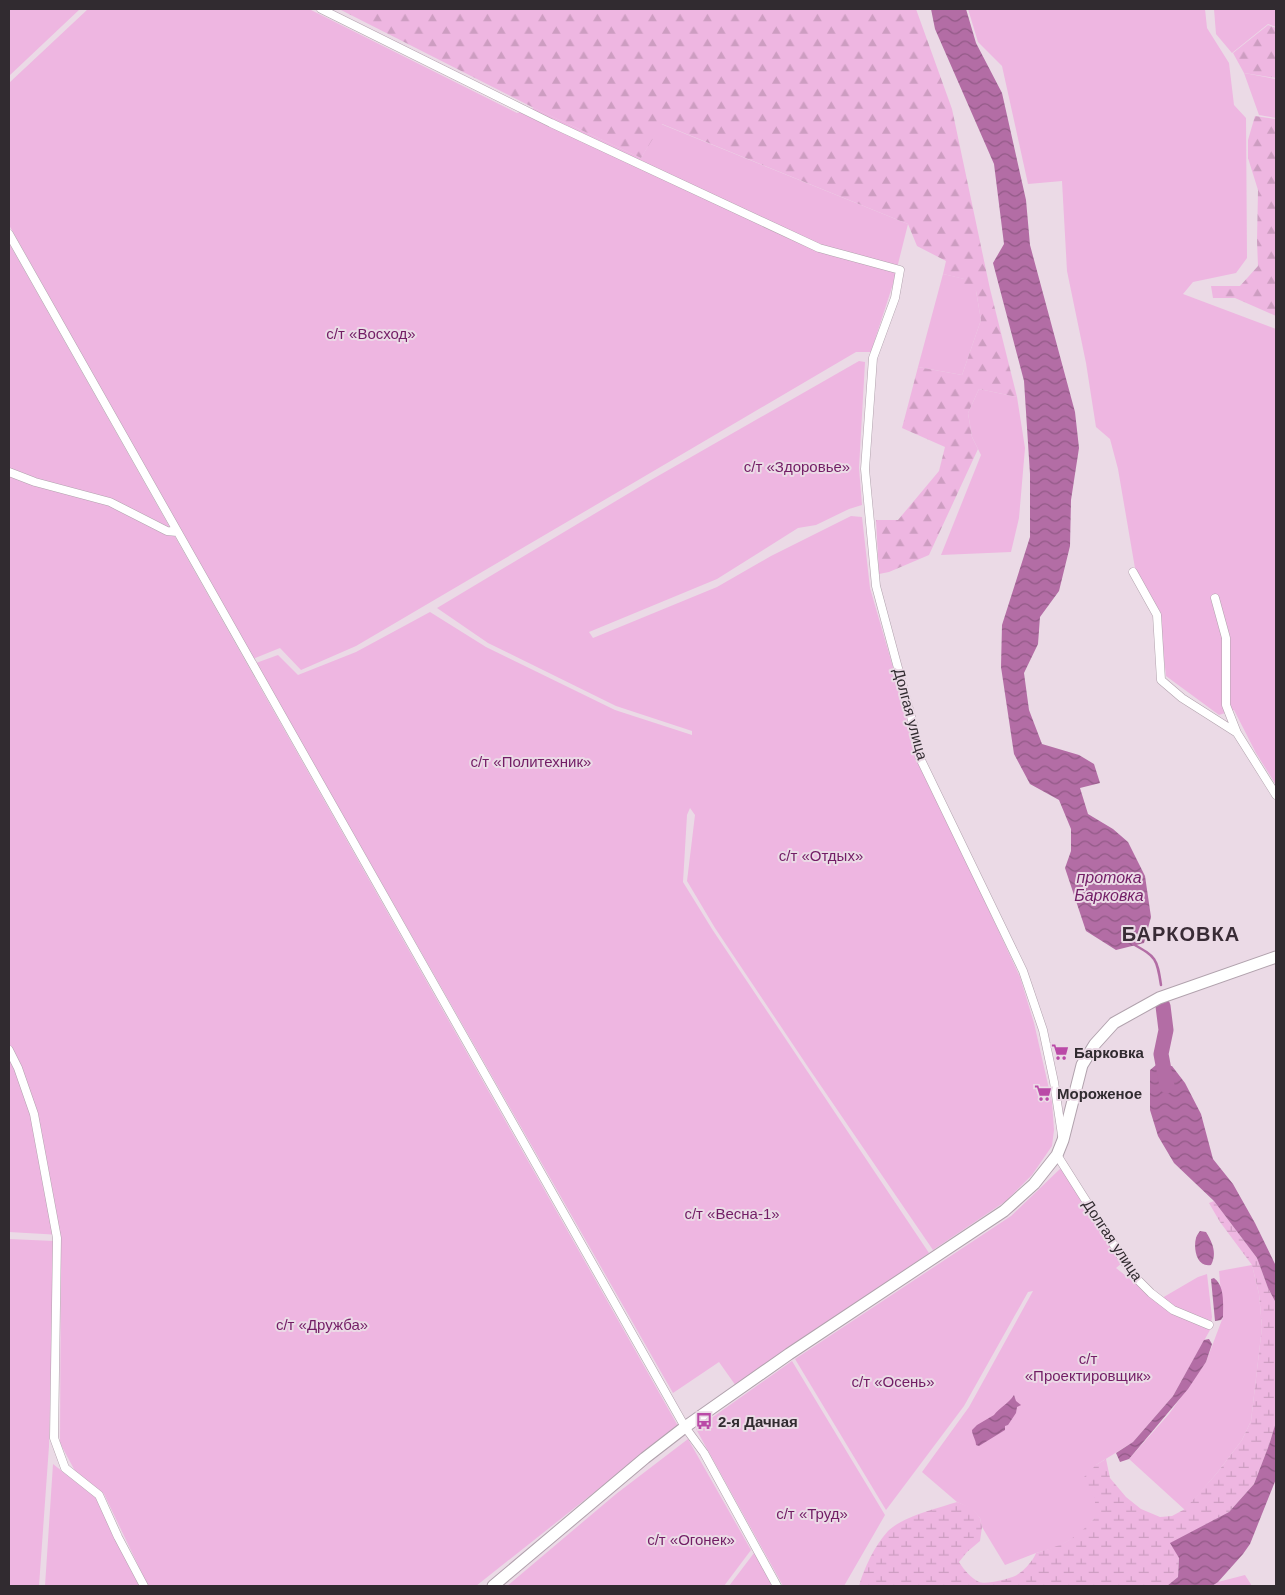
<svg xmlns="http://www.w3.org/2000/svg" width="1285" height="1595" viewBox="0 0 1285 1595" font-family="Helvetica,sans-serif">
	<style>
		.green { fill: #eeb6e1 }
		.forest { fill: url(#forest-firs) }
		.wetland { fill: url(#wetland-marsh) }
		.water { fill: url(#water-waves) }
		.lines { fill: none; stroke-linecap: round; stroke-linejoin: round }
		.stream { stroke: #b36da5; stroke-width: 2.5 }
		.river { stroke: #b36da5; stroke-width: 15 }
		.minor-casing { stroke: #b1a2ad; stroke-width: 9 }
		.secondary-casing { stroke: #b1a2ad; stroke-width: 13 }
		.minor { stroke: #fff; stroke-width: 8 }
		.secondary { stroke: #fff; stroke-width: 11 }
		.labels { text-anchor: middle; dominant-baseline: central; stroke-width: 4; stroke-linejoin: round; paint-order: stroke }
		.park-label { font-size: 15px; fill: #721d65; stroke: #ebdae6 }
		.street-label { font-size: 15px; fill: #312b30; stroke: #ebdae6 }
		.poi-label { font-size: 15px; font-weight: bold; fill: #312b30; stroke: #ebdae6; text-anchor: start }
		.water-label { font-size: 16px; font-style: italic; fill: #731f67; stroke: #ebdae6 }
		.district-label { font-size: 20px; font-weight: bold; letter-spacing: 1px; fill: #392c36; stroke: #ebdae6 }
	</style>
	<defs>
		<pattern id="forest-firs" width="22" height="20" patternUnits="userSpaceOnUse" patternTransform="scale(1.25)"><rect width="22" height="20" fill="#eeb6e1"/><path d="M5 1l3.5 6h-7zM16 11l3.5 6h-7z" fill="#cd9dc1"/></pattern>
		<pattern id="wetland-marsh" width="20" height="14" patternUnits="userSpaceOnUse" patternTransform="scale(1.25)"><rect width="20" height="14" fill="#eeb6e1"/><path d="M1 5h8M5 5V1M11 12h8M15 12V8" fill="none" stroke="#cd9dc1"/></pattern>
		<pattern id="water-waves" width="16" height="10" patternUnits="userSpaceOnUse" patternTransform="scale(1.25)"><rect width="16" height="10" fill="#b36da5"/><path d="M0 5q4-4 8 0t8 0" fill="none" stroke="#925a87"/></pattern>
	</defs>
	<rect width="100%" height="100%" fill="#ebdae6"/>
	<path class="green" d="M9,9H80L9,76Z
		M88,9H309L517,113L534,108L641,158L661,124L908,224L893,284L871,352H856L356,646L301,670L280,648L253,659L9,225V83Z
		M968,9H1205L1207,28L1229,63L1234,105L1246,118L1247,258L1236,273L1193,282L1183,294L1276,329V785L1256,753L1234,710L1219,715L1166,676L1159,614L1136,574L1118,469L1110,439L1096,427L1086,363L1067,271L1062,181L1028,184L1002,66L978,42Z
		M1214,9H1276V27L1268,24L1232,53L1216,34Z
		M1244,73L1276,79V118L1259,115Z
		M9,243L678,1426L476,1586H148L104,1494L75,1471L60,1443L61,1235L9,1232Z
		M943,274L965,279L976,291L981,320L962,375L918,367Z
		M859,361L865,362L859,468L862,505L849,509L816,525L798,528L717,579L589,632L593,638L717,587L771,556L851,516L862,517L870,588L895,674L916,757L974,878L1020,977L1034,1023L1052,1102L1054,1130L1052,1146L1032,1175L1006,1201L933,1250L808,1067L715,928L687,881L695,815L690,808L687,815L683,882L712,929L929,1253L736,1386L719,1362L673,1393L256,663L278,655L298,675L356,652L430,612L486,647L615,710L692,735V731L616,706L488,643L437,608L651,480Z
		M979,389L1017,397L1025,448L1019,518L1011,552L941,555L981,455L972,437L968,413Z
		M1062,1167L1122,1263L1116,1268L1159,1302L1162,1298L1198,1277L1207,1274L1212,1317L1210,1330L1173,1396L1133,1442L1096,1465L1095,1518L1081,1534L1057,1547L1036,1553L1005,1565L982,1527L980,1518L972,1509L957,1502L922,1472L969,1407L1033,1291L1028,1292L964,1406L886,1510L795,1359L1011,1216Z
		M9,1239L54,1241L49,1446L39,1586H9Z
		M1252,1265L1259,1294L1262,1327L1251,1421L1242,1440L1217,1473L1185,1510L1129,1459L1169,1414L1206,1362L1223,1317L1219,1271Z
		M792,1361L885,1515L844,1586H783L696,1429Z
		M688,1439L751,1550L724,1586H507L616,1494Z
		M53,1464L96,1498L139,1586H45Z
		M754,1553L773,1586H729Z
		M1245,1575L1252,1586H1212L1218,1582Z"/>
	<path class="forest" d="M339,9H916L952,109L990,289L1017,397L979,389L968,413L972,437L978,449L929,555L889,572L879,574L876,520H898L939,471L945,447L902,428L918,367L962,375L981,320L976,291L963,287L964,279L943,274L946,261L917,246L908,224L662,124L641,158L534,108Z
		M1268,25L1276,28V78L1244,73L1233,53Z
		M1255,116L1276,119V316L1235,298H1213L1211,286H1240L1258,266L1257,241L1258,190L1248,158V140Z"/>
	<path class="wetland" d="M1214,1201L1257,1258L1268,1288L1276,1303V1422L1269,1445L1254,1484L1229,1512L1171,1543L1179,1558L1178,1577L1167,1586H859C864,1568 875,1545 888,1531C902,1517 938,1508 957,1502L972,1508L980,1518L982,1527L980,1541L967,1552L959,1562C964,1570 971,1578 979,1582C986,1585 1008,1579 1015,1576C1023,1572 1033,1561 1036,1553C1064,1545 1075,1539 1095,1518V1498L1082,1479L1096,1465L1106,1459L1110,1478L1126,1497L1141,1509L1160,1517L1172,1516L1185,1509L1217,1473L1242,1440L1251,1421L1262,1327L1259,1294L1252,1265L1220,1222L1209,1203Z"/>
	<path class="water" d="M931,9H966L976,43L1002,93L1026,200L1030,245L1075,412L1079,448L1071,500L1070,546L1059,591L1040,617L1038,644L1024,673L1029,710L1042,744L1079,755L1094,764L1100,783L1080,788L1088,814L1113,829L1128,842L1145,876L1151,917L1144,943L1116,950L1086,931L1065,868L1071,851V829L1059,800L1030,784L1014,754L1001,667L1002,625L1030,537V474L1024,381L993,263L1004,244L994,164L935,29Z
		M1156,1065L1172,1066L1185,1083L1201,1114L1213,1159L1233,1184L1255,1223L1276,1266V1303L1268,1288L1257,1258L1214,1201L1174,1163L1158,1136L1150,1110V1070Z
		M1200,1231L1206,1232C1213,1243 1217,1254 1211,1265C1197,1268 1193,1249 1196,1238C1196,1237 1199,1232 1200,1231Z
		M1214,1278C1225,1286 1223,1304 1223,1317L1221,1320L1215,1321L1211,1279Z
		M1209,1339L1212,1344L1206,1362L1188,1389L1129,1459L1120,1462L1116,1453L1133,1442L1173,1396L1204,1340Z
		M1014,1395L1016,1401L1021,1405L1017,1407L1016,1413L1008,1425L1005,1426V1430L979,1446L976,1445C976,1440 972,1435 972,1430L977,1425L994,1415C999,1408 1008,1404 1014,1395Z
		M1276,1422V1479L1250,1544L1243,1554L1218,1582L1212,1586H1167L1178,1577L1179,1558L1170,1543L1229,1512L1254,1484L1269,1445Z"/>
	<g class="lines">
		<path class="stream" d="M1133,944C1156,957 1157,958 1161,985"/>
		<path class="river" d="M1163,1006L1166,1030L1161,1054L1167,1086"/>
		<g class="minor-casing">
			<path id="minor" d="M321,9L551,123L819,248L900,270L895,298L873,358L865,469L876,586L913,724L919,756L1023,971L1043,1030L1054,1082L1062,1135
				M9,234C234,632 461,1029 685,1427L704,1453L777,1586
				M9,472L35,482L110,502L167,531L177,532
				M1133,572L1157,615L1161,680L1182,698L1237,733
				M1215,598L1226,638V705L1237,733L1276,795
				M9,1050L18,1068L34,1114L57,1238L54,1438L65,1468L99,1495L118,1537L144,1586
				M1057,1155L1133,1275L1151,1293L1173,1310L1209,1325"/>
		</g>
		<g class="secondary-casing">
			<path id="secondary" d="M493,1586L645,1458L685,1427L789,1354L1004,1211L1034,1184L1057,1155L1063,1140L1082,1065L1095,1044L1114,1023L1159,998L1276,957"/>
		</g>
		<use href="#minor" class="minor"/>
		<use href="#secondary" class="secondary"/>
	</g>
	<defs>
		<g id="supermarket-bare" transform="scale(1.35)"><path d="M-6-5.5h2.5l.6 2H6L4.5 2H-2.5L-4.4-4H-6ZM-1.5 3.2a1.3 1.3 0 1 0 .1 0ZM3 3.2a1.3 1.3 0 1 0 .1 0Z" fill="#ba4aa7" stroke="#ebdae6" stroke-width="2.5" paint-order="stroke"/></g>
		<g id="bus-bare" transform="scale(1.35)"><path d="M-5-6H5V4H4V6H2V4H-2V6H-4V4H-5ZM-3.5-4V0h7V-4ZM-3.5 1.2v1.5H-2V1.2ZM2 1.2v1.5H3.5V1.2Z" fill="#ba4aa7" stroke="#ebdae6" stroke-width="2.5" paint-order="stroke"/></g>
	</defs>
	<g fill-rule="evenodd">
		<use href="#supermarket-bare" x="1060" y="1052"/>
		<use href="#supermarket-bare" x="1043" y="1093"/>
		<use href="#bus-bare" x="704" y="1421"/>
	</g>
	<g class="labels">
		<g class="park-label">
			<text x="371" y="333">с/т «Восход»</text>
			<text x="797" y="466">с/т «Здоровье»</text>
			<text x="531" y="761">с/т «Политехник»</text>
			<text x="821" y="855">с/т «Отдых»</text>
			<text x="732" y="1213">с/т «Весна-1»</text>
			<text x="322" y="1324">с/т «Дружба»</text>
			<text x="1088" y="1358">с/т<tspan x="1088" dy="17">«Проектировщик»</tspan></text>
			<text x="893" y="1381">с/т «Осень»</text>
			<text x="812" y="1513">с/т «Труд»</text>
			<text x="691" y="1539">с/т «Огонек»</text>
		</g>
		<g class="street-label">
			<text transform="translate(911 714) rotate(75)">Долгая улица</text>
			<text transform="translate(1113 1240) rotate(56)">Долгая улица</text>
		</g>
		<g class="poi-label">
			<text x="1074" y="1052">Барковка</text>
			<text x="1057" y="1093">Мороженое</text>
			<text x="718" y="1421">2-я Дачная</text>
		</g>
		<g class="water-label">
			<text x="1109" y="877">протока<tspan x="1109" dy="18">Барковка</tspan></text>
		</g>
		<g class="district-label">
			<text x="1181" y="934">БАРКОВКА</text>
		</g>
	</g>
	<rect width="1285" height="1595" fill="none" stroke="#312b30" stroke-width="20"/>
</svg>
